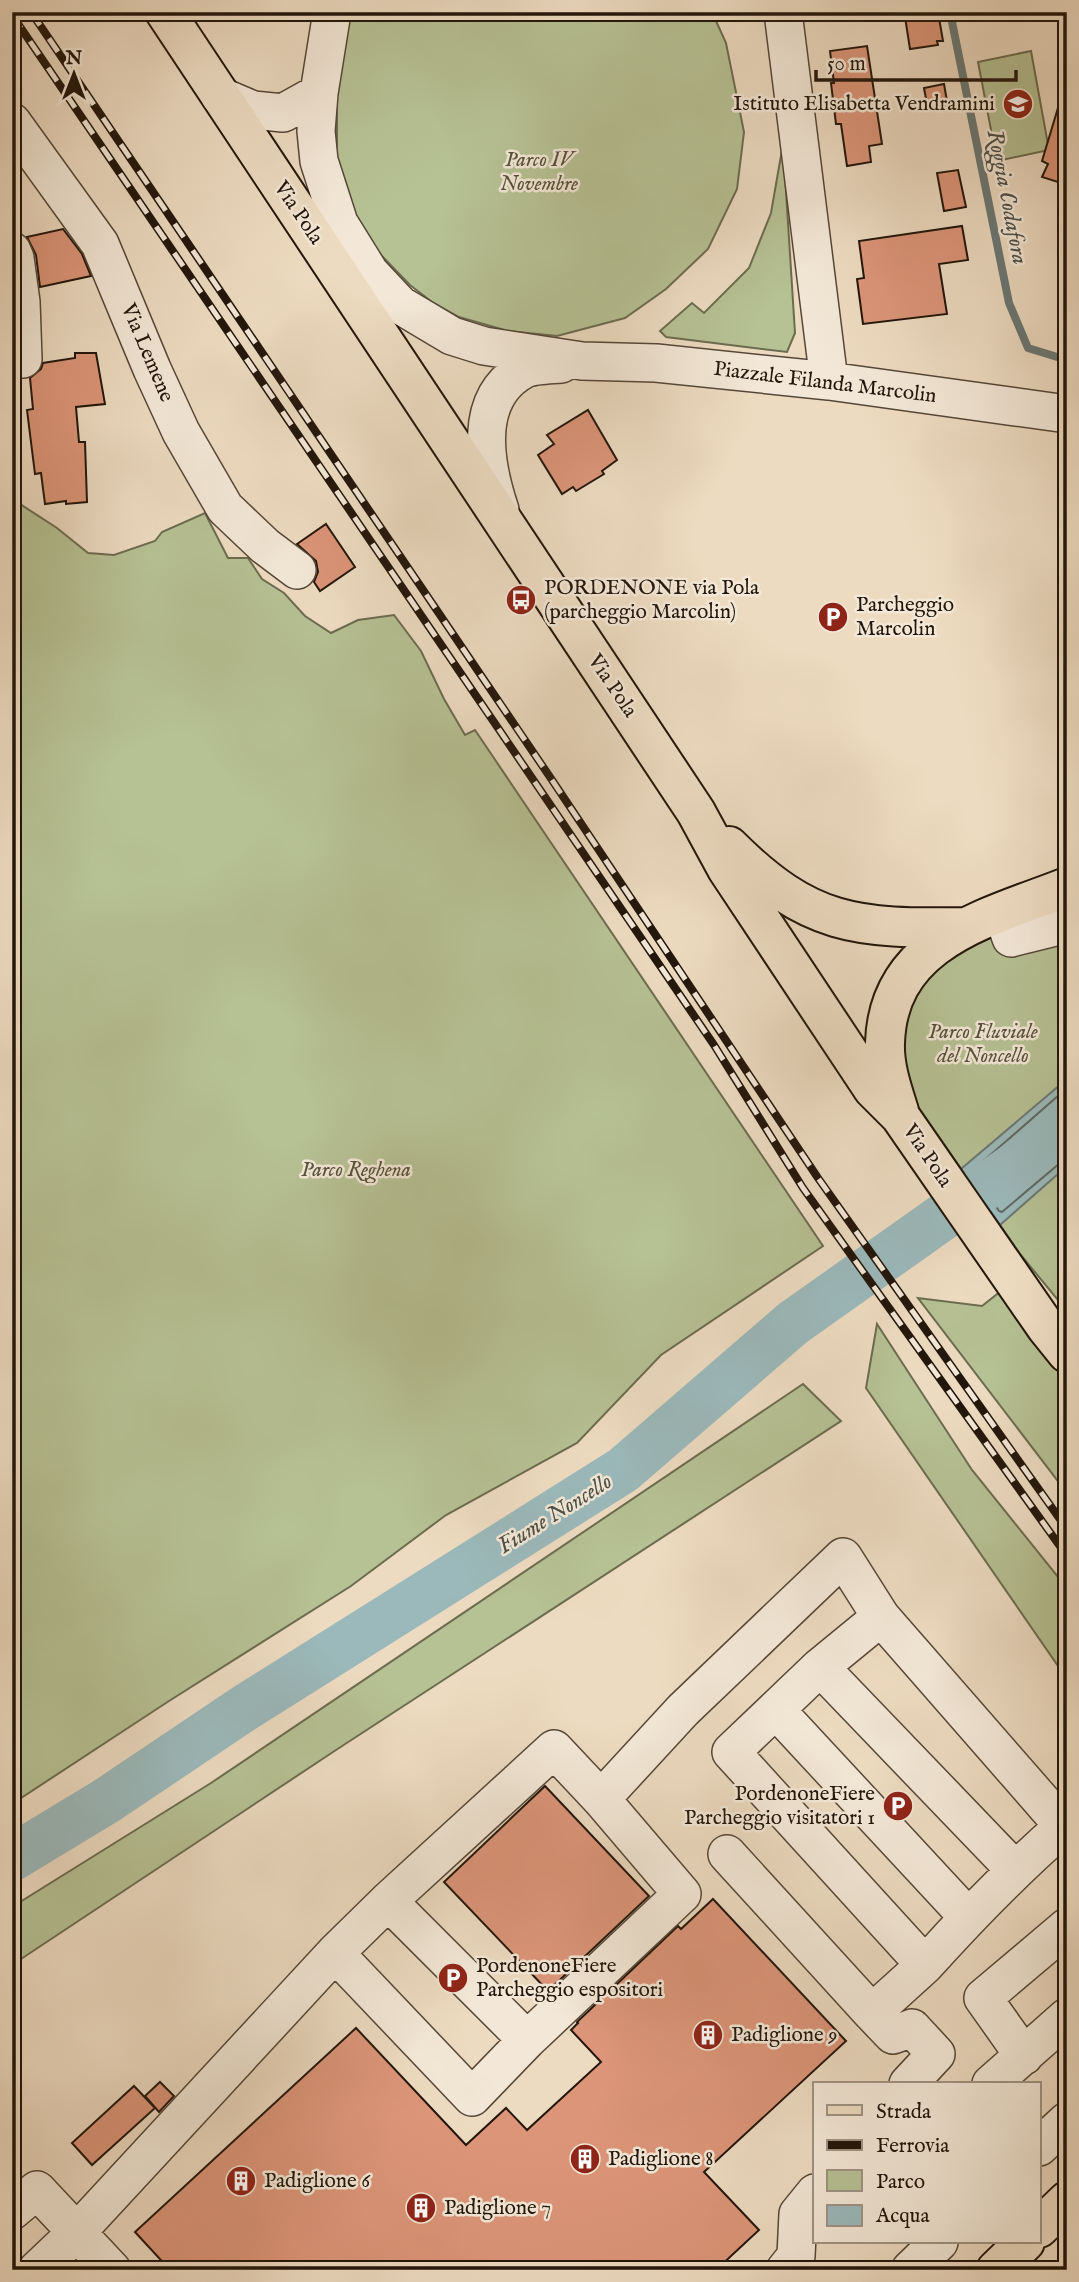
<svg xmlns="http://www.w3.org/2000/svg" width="1079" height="2282" viewBox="0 0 1079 2282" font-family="'IM FELL English',serif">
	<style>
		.green { fill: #b6c194; stroke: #6c6c50; stroke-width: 2 }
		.water { fill: #9bb9bb; stroke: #6b7875; stroke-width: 2 }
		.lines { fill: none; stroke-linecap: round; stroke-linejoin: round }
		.shore { stroke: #5e6863; stroke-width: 2 }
		.stream { stroke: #6b7875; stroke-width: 8 }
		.river { stroke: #9bb9bb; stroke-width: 47 }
		.building { fill: #dc9579; stroke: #22160b; stroke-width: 2 }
		.minor-casing { stroke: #554738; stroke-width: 40 }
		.major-casing { stroke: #22160b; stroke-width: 42 }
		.minor { stroke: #f3e8d7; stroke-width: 37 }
		.major { stroke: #eddbc1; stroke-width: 38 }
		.rail-casing { stroke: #22160b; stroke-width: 8 }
		.rail { stroke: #f3e8d7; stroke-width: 5; stroke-dasharray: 16; stroke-linecap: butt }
		.labels { text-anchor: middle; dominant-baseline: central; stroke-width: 5; stroke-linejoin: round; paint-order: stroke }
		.poi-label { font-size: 21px; fill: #22160b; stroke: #f3e8d7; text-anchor: start }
		.park-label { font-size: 21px; font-style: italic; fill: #56523b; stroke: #f3e8d7 }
		.street-label { font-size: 21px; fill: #22160b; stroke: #f3e8d7 }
		.water-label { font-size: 23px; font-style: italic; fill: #4c4f49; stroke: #f3e8d7 }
	</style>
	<rect width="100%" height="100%" fill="#eddbc1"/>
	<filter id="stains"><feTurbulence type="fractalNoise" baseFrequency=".00286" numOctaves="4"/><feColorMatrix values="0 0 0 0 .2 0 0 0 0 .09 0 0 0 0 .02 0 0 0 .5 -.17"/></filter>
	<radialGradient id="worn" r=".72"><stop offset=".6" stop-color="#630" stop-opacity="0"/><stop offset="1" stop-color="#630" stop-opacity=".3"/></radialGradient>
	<path class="green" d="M350,12H712L726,43L744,132L737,189L708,249L666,289L625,318L557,336L508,331L459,317L432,302L410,285L380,254L354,216L337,157V82Z
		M1031,51L1049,150L997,161L978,62Z
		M783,144L795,333L787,352L666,337L660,331L692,303L704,313L749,268L771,213Z
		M12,503L20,504L57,528L88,553L114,555L155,541L162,532L205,513L228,558H248L262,579L284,593L305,616L331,633L358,620L394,615L421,651L444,699L465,735L475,730L823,1246L661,1355L577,1443L446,1515L351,1586L169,1701L12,1804Z
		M1067,900V1311L1020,1254L919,1108L903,1078L906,1003L928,970L980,937Z
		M1001,1291L1067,1381V1493L918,1298L982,1306Z
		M877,1324L972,1470L1067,1588V1679L866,1388Z
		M803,1384L841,1421L336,1750L12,1965V1907L211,1783Z"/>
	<path class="water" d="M1067,1079V1166L1000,1225L961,1169Z"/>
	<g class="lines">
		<path class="shore" d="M1067,1088L972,1171L999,1211L1002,1212L1060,1163L1067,1161
			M1067,1100L985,1170L984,1173L1001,1198L1004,1199L1054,1156L1067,1153
			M1067,1114L999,1171L998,1176L1003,1183H1007L1050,1146L1067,1142"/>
		<path class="stream" d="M950,12L1009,303L1028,348L1067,360"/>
		<path class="river" d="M12,1858L106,1801L246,1707L623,1470L793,1323L1012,1168L1067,1125"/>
	</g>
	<path class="building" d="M907,12H938L943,41H937L938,45L910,49L905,17L908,16Z
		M867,46L882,144L869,146L871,162L847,166L841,124H836L831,83H834L830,51Z
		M944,84L948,107L928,110L924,88Z
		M1061,98L1067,99V185L1042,177L1048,164L1042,161Z
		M958,170L966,207L944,211L937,173Z
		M962,226L968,260L939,264L947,314L863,324L857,279L864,278L859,241Z
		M63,229L82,254L91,276L40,287L36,255L27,237Z
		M75,353H96L105,404L76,407L79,442H85L87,502L66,504V501L45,504L41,473L35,474L27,410L33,409L30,378L41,369L43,363L75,358Z
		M588,410L617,460L602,471L604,474L576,491L573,487L562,494L538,455L554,444L547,435Z
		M326,524L355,567L320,591L314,582L318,572L316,561L297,544Z
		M545,1786L649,1896L548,1991L444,1882Z
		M713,1899L846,2041L704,2172L759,2230L716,2270H170L135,2232L356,2028L466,2145L506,2108L527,2130L601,2062L571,2030L578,2023L577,2022L678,1926L681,1929Z
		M160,2082L174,2096L159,2112L145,2096Z
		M134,2086L155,2108L92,2165L72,2143Z"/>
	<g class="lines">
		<g class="minor-casing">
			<path id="minor" d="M332,12L319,93L316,131L319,161L339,223L370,273L400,305L452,336L484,346L582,361L656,363L829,381L1067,414
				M783,12L829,381
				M220,96L253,110L283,113L319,93
				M12,122L100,244L152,369L181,432L225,508L265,546L297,570
				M12,251L15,258L21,302L12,304
				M21,302L23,359
				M500,510C485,465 472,398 523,370C532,365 549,365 561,364
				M1002,912L1011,938L1067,924
				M820,1667L1015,1870
				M776,1710L968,1917
				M727,1854L872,2013
				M388,1901L527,2040L682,1894L601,1799
				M335,1953L472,2097L527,2040
				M925,1965C969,1916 1014,1870 1063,1827
				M1024,2056L983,1998L1067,1927
				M908,2084L936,2054L912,2028L893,2035L872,2013L925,1965L731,1752L820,1667L881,1617L1067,1830
				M991,2084L1067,2017
				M1039,2147L1067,2121
				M12,2211L37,2190L112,2270
				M37,2270L77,2232L335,1953L388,1901L554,1749L601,1799L683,1710L843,1557L881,1617
				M785,2270L796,2256L798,2214L815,2193
				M910,2270L939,2242"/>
		</g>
		<g class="major-casing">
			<path id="major" d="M165,12L696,812L727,869L873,1089L900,1116L1046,1327L1067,1353
				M729,846C809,926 856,929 965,927
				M899,1111C892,1089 884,1066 885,1043C888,940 988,918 1067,887
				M1039,2228L1067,2201
				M996,2270L1025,2242"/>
		</g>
		<use href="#minor" class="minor"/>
		<use href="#major" class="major"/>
		<g class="rail-casing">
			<path id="rail" d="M31,12L552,780L818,1178L1067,1529
				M12,15L714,1045L803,1188L1067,1556"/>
		</g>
		<use href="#rail" class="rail"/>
	</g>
	<defs>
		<g id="school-disc" transform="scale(1.575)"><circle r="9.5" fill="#8f2418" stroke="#f3e8d7"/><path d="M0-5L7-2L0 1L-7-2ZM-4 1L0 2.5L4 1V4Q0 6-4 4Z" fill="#fff"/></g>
		<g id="bus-disc" transform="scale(1.575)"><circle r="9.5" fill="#8f2418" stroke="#f3e8d7"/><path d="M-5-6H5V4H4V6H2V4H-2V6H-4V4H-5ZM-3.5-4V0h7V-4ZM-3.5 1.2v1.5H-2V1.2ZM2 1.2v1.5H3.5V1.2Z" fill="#fff"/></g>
		<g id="parking-disc" transform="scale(1.575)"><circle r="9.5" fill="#8f2418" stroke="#f3e8d7"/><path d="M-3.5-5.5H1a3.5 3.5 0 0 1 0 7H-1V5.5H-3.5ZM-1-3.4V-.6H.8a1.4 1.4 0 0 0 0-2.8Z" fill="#fff"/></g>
		<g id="building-disc" transform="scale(1.575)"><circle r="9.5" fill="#8f2418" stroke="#f3e8d7"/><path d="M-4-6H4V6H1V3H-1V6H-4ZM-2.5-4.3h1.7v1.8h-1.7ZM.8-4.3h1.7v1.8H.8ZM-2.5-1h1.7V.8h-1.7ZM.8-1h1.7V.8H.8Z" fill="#fff"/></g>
	</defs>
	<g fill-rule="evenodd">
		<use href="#school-disc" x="1018" y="104"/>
		<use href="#bus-disc" x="521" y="600"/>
		<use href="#parking-disc" x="833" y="617"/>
		<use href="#parking-disc" x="898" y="1806"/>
		<use href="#parking-disc" x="453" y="1978"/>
		<use href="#building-disc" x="708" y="2035"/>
		<use href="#building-disc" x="585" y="2159"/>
		<use href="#building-disc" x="241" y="2181"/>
		<use href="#building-disc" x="421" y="2208"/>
	</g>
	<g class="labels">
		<g class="poi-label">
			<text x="995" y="104" text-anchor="end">Istituto Elisabetta Vendramini</text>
			<text x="544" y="588">PORDENONE via Pola<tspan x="544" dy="24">(parcheggio Marcolin)</tspan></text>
			<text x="856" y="605">Parcheggio<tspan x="856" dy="24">Marcolin</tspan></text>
			<text x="875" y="1794" text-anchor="end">PordenoneFiere<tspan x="875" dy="24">Parcheggio visitatori 1</tspan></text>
			<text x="476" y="1966">PordenoneFiere<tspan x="476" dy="24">Parcheggio espositori</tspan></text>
			<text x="731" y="2035">Padiglione 9</text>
			<text x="608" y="2159">Padiglione 8</text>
			<text x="264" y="2181">Padiglione 6</text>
			<text x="444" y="2208">Padiglione 7</text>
		</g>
		<g class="park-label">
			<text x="539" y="160">Parco IV<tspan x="539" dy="24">Novembre</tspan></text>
			<text x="983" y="1032">Parco Fluviale<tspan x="983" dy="24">del Noncello</tspan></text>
			<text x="356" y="1170">Parco Reghena</text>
		</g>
		<g class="street-label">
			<text transform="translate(298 213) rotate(56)">Via Pola</text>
			<text transform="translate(147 353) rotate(67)">Via Lemene</text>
			<text transform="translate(825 383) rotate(7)">Piazzale Filanda Marcolin</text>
			<text transform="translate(612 686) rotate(56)">Via Pola</text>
			<text transform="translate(927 1156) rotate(56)">Via Pola</text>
		</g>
		<g class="water-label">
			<text transform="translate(1007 197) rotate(79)">Roggia Codafora</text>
			<text transform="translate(555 1514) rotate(-32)">Fiume Noncello</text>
		</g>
	</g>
	<rect width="1079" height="2282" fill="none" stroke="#eddbc1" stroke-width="42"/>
	<rect x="14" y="14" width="1051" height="2254" fill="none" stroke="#22160b" stroke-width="3.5"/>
	<rect x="21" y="21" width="1037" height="2240" fill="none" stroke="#22160b" stroke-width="2"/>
	<rect x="813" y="2082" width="228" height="161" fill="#f3e8d7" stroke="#9f9485" stroke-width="2"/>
	<rect x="827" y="2105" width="35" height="10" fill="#eddbc1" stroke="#9f9485" stroke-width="2"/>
	<text x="876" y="2118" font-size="21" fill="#22160b">Strada</text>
	<rect x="827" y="2140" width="35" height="10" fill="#22160b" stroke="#9f9485" stroke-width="2"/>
	<text x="876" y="2152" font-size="21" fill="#22160b">Ferrovia</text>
	<rect x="827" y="2170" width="35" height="21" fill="#b6c194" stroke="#9f9485" stroke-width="2"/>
	<text x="876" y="2188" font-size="21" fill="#22160b">Parco</text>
	<rect x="827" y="2205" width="35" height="21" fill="#9bb9bb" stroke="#9f9485" stroke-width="2"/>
	<text x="876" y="2222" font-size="21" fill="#22160b">Acqua</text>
	<g transform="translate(74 74)" stroke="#f3e8d7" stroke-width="5" paint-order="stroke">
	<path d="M0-5L12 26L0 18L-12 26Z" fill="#22160b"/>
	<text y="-10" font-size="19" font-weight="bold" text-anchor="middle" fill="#22160b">N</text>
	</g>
	<path d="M816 70v10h200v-10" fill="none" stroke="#22160b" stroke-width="3.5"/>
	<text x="827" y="70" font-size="21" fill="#22160b" stroke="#f3e8d7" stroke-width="5" paint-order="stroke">50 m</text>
	<rect width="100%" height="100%" filter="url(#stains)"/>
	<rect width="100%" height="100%" fill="url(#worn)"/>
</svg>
